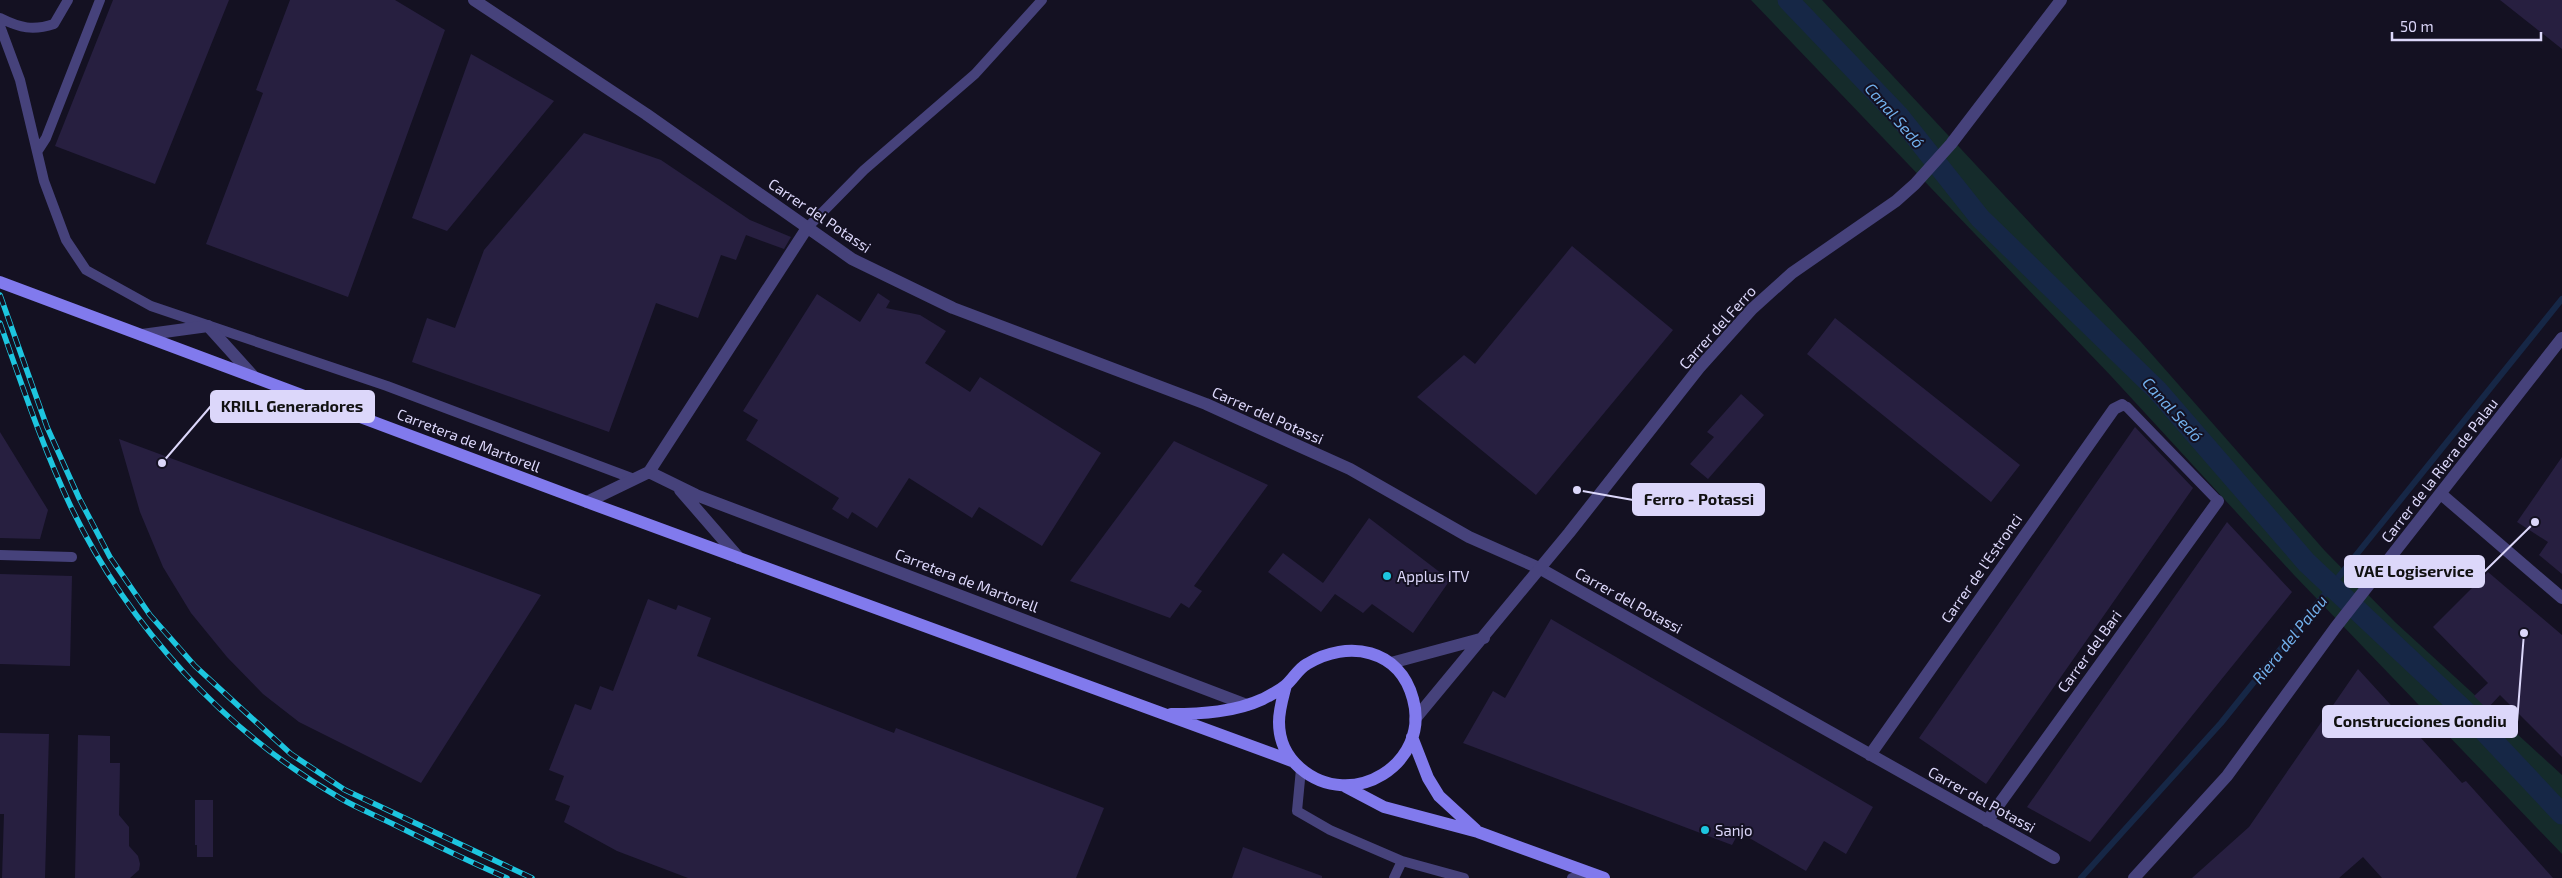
<svg xmlns="http://www.w3.org/2000/svg" width="2562" height="878" viewBox="0 0 2562 878" font-family="'Exo 2',sans-serif">
	<style>
		.green { fill: #152b2b }
		.lines { fill: none; stroke-linecap: round; stroke-linejoin: round }
		.stream { stroke: #162746; stroke-width: 6 }
		.canal { stroke: #162746; stroke-width: 21 }
		.building { fill: #271f40 }
		.service { stroke: #46427b; stroke-width: 10 }
		.minor { stroke: #46427b; stroke-width: 12 }
		.tertiary { stroke: #46427b; stroke-width: 12 }
		.secondary { stroke: #817aed; stroke-width: 12 }
		.rail-casing { stroke: #1dc5df; stroke-width: 5.5 }
		.rail { stroke: #141122; stroke-width: 4; stroke-dasharray: 11; stroke-linecap: butt }
		.poi-dot { fill: #1dc5df; stroke: #141122; stroke-width: 2 }
		.labels { text-anchor: middle; dominant-baseline: central; stroke-width: 4; stroke-linejoin: round; paint-order: stroke }
		.street-label { font-size: 15px; fill: #dcd7fa; stroke: #141122 }
		.poi-label { font-size: 15px; fill: #dcd7fa; stroke: #141122; text-anchor: start }
		.water-label { font-size: 16px; font-style: italic; fill: #72b0ec; stroke: #141122 }
		.leader { fill: none; stroke: #dcd7fa; stroke-width: 2 }
		.callout-dot { fill: #dcd7fa; stroke: #141122; stroke-width: 2 }
		.callout { fill: #dcd7fa; stroke: #dcd7fa; stroke-width: 2 }
		.callout-label { font-size: 16px; text-anchor: middle; font-weight: bold; fill: #111 }
	</style>
	<rect width="100%" height="100%" fill="#141122"/>
	<path class="green" d="M1751,0H1822L2141,342L2325,551L2395,622L2562,775V854L2294,575L2111,376Z"/>
	<g class="lines">
		<path class="stream" d="M2081,878L2221,723L2562,299"/>
		<path class="canal" d="M1788,0L1899,116L1980,218L2158,391L2307,563L2469,715L2562,814"/>
	</g>
	<path class="building" d="M113,0H229L155,184L55,146Z
		M290,0H395L445,30L348,297L206,244L263,93L256,90Z
		M2500,0H2562V49Z
		M471,54L554,101L447,231L412,218Z
		M584,133L661,160L750,220L791,237L784,249L746,235L736,260L721,255L698,318L656,303L609,432L412,362L427,318L455,328L484,250Z
		M1572,246L1673,330L1536,495L1417,397L1464,355L1475,364Z
		M878,293L890,301L886,308L920,315L946,331L925,363L970,392L980,377L1101,453L1042,546L979,507L972,518L909,478L877,528L852,512L848,519L832,509L839,498L746,440L758,420L743,411L817,294L860,322Z
		M1835,318L2020,465L1991,502L1807,354Z
		M1741,394L1764,415L1708,479L1690,464L1714,437L1707,432Z
		M2135,427L2193,488L1986,784L1919,738Z
		M0,432L48,510L40,539L0,538Z
		M119,439L541,595L421,783L299,722L263,694L227,657L191,613L163,567L140,512Z
		M1174,441L1268,485L1194,586L1202,591L1189,608L1181,603L1170,618L1070,581Z
		M2562,457V574L2539,555L2548,542L2517,522Z
		M1369,518L1450,580L1413,633L1372,604L1363,613L1335,594L1321,612L1268,572L1283,553L1323,583Z
		M2227,522L2292,592L2090,842L2027,807Z
		M2488,572L2562,635V757L2500,695L2487,709L2474,696L2488,683L2433,627Z
		M0,574L72,576L70,666L0,664Z
		M648,599L676,610L678,605L711,618L697,656L894,733L896,728L1104,808L1076,878H688L617,851L564,822L570,806L555,800L564,776L549,770L575,704L591,710L600,686L613,691Z
		M1551,619L1873,807L1846,854L1824,841L1806,871L1739,832L1732,845L1463,743L1493,691L1505,698Z
		M2358,669L2462,783L2466,781L2553,878H2382L2363,857L2339,878H2192L2249,827Z
		M0,733L49,734L45,878H2L4,814H0Z
		M78,735L110,736V763H120L119,815L129,827V846L138,856L140,864L139,870L130,878H75Z
		M195,800H213V857H197V845H195Z
		M1243,847L1322,876V878H1232Z"/>
	<g class="lines">
		<path class="service" d="M0,18C20,28 33,31 54,24L68,0
			M0,26L20,80L44,181L66,240L86,270L151,306L387,386L634,479
			M37,152L46,138L100,0
			M807,228L864,170L975,74L1042,0
			M2122,405L2127,407L2218,501
			M0,555L72,557
			M1301,769L1297,811L1330,830L1402,861L1394,878
			M1402,861L1464,878
			M1572,878L1590,873"/>
		<path class="minor" d="M474,0L646,114L852,259L953,308L1206,404L1290,442L1350,469L1469,537L1539,568L2054,858
			M142,335L208,326L254,377
			M649,472L696,495L1247,705
			M649,472L807,228
			M680,490L739,558
			M2441,494L2562,598
			M587,502L649,472
			M1870,755L2114,409L2122,405
			M1987,821L2218,501
			M2134,878L2227,776L2335,628L2562,338"/>
		<path class="tertiary" d="M1391,663L1484,638
			M1415,719L1569,533L1699,368L1752,309L1792,273L1896,201L1915,184L1951,144L2061,0"/>
		<path class="secondary" d="M0,282L587,502L1292,761
			M1171,714C1202,714 1235,712 1263,699C1271,695 1280,690 1286,685C1294,678 1298,669 1307,664C1348,639 1400,649 1413,699C1431,763 1352,813 1300,768C1286,756 1279,740 1279,722C1279,709 1283,697 1286,685
			M1412,737L1428,778L1439,796L1476,830
			M1346,787L1384,807L1478,832L1604,878"/>
		<g class="rail-casing">
			<path id="rail" d="M0,295L47,427L79,498L110,557L150,615L195,666L291,754L345,790L532,878
				M0,323C22,385 43,448 71,507C129,627 225,732 340,798C357,808 375,815 393,824C431,843 468,861 507,878"/>
		</g>
		<use href="#rail" class="rail"/>
	</g>
	<g class="poi-dot">
		<circle cx="1387" cy="576" r="5"/>
		<circle cx="1705" cy="830" r="5"/>
	</g>
	<g class="labels">
		<g class="street-label">
			<text transform="translate(820 215) rotate(34)">Carrer del Potassi</text>
			<text transform="translate(1717 327) rotate(-48)">Carrer del Ferro</text>
			<text transform="translate(1268 415) rotate(24)">Carrer del Potassi</text>
			<text transform="translate(469 440) rotate(21)">Carretera de Martorell</text>
			<text transform="translate(2439 470) rotate(-52)">Carrer de la Riera de Palau</text>
			<text transform="translate(1981 568) rotate(-55)">Carrer de l'Estronci</text>
			<text transform="translate(967 580) rotate(21)">Carretera de Martorell</text>
			<text transform="translate(1629 600) rotate(29)">Carrer del Potassi</text>
			<text transform="translate(2089 651) rotate(-54)">Carrer del Bari</text>
			<text transform="translate(1982 799) rotate(29)">Carrer del Potassi</text>
		</g>
		<g class="poi-label">
			<text x="1397" y="576">Applus ITV</text>
			<text x="1715" y="830">Sanjo</text>
		</g>
		<g class="water-label">
			<text transform="translate(1895 115) rotate(49)">Canal Sedó</text>
			<text transform="translate(2173 409) rotate(48)">Canal Sedó</text>
			<text transform="translate(2289 639) rotate(-51)">Riera del Palau</text>
		</g>
	</g>
	<path class="leader" d="M162 463L211 406M1577 490L1633 500M2535 522L2484 572M2524 633L2517 722"/>
	<g class="callout-dot">
		<circle cx="162" cy="463" r="5"/>
		<circle cx="1577" cy="490" r="5"/>
		<circle cx="2535" cy="522" r="5"/>
		<circle cx="2524" cy="633" r="5"/>
	</g>
	<g class="callout">
		<rect x="211" y="391" width="163" height="31" rx="5"/>
		<rect x="1633" y="484" width="131" height="31" rx="5"/>
		<rect x="2345" y="556" width="139" height="31" rx="5"/>
		<rect x="2323" y="706" width="194" height="31" rx="5"/>
	</g>
	<g class="callout-label">
		<text x="292" y="412">KRILL Generadores</text>
		<text x="1699" y="505">Ferro - Potassi</text>
		<text x="2414" y="577">VAE Logiservice</text>
		<text x="2420" y="727">Construcciones Gondiu</text>
	</g>
	<path d="M2392 32v8h149v-8" fill="none" stroke="#dcd7fa" stroke-width="2.5"/>
	<text x="2400" y="32" font-size="15" fill="#dcd7fa" stroke="#141122" stroke-width="4" paint-order="stroke">50 m</text>
</svg>
